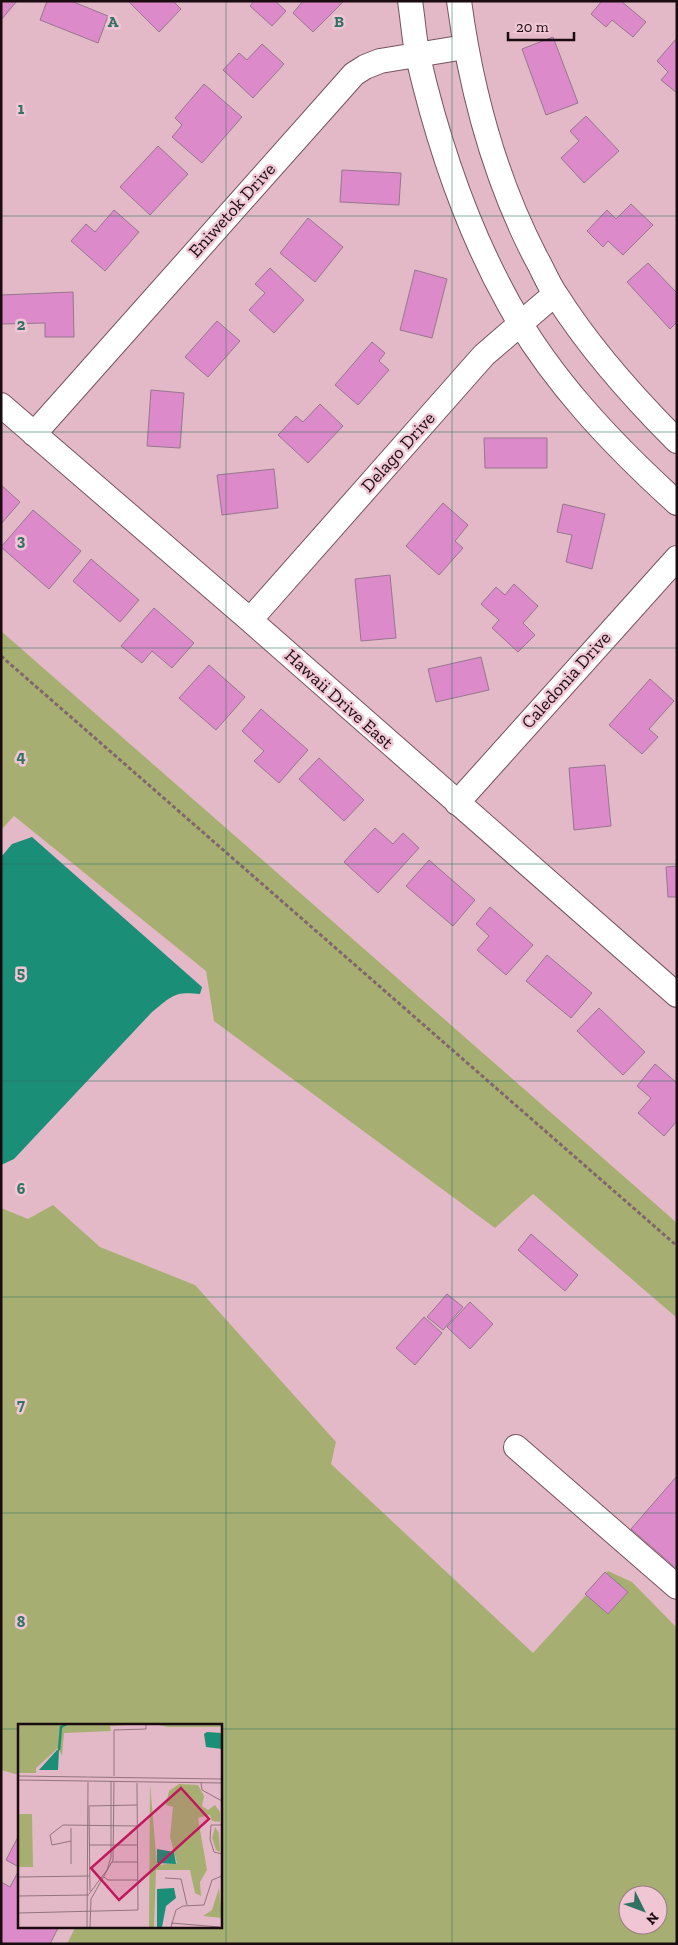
<svg xmlns="http://www.w3.org/2000/svg" width="678" height="1945" viewBox="0 0 678 1945" font-family="'Zilla Slab',serif">
	<style>
		.green { fill: #a6af71; fill-rule: evenodd }
		.water { fill: #1b8e78 }
		.building { fill: #dc8ac9; stroke: #96778e }
		.lines { fill: none; stroke-linecap: round; stroke-linejoin: round }
		.minor-casing { stroke: #775360; stroke-width: 26 }
		.path { stroke: #81656e; stroke-width: 3; stroke-dasharray: 4 2.5; stroke-linecap: butt }
		.minor { stroke: #fff; stroke-width: 24 }
		.grid { fill: none; stroke: #307263; stroke-width: 1; stroke-opacity: 0.55 }
		.labels { text-anchor: middle; dominant-baseline: central; stroke-width: 5; stroke-linejoin: round; paint-order: stroke }
		.street-label { font-size: 18px; fill: #190b10; stroke: #f0c6d4 }
		.inset-river { fill: none; stroke: #1b8e78; stroke-width: 2.5 }
		.inset-road { fill: none; stroke: #92737e; stroke-width: 1 }
		.view { fill: #c2185b; fill-opacity: 0.15; stroke: #c2185b; stroke-width: 2.5 }
		.inset-edge { fill: none; stroke: #190b10; stroke-width: 2.5 }
		.grid-label { font-size: 16px; text-anchor: middle; font-weight: bold; fill: #307263; stroke: #f0c6d4; stroke-width: 5; stroke-linejoin: round; paint-order: stroke }
	</style>
	<rect width="100%" height="100%" fill="#e3b9c7"/>
	<path class="green" d="M1,631L677,1223V1318L533,1194L495,1228L214,1021L206,971L14,816L1,830Z
		M53,1205L100,1247L195,1285L336,1442L331,1464L533,1653L608,1571L632,1582L677,1628V1944H67L76,1926H220V1725H19V1775L1,1770V1208L28,1219ZM628,1895H658V1925H628Z"/>
	<path class="water" d="M32,837L202,987L200,994C174,991 172,996 152,1012L14,1159L1,1165V857L12,844Z"/>
	<path class="building" d="M1,1H17L1,20Z
		M47,1H71L108,16L98,43L40,20Z
		M128,1H173L181,9L159,32Z
		M254,1H275L286,11L272,26L250,6Z
		M303,1H344L313,32L293,13Z
		M602,1H621L646,22L633,37L612,20L606,27L591,14Z
		M553,37L578,103L546,115L522,49Z
		M676,39H677V93L661,80L668,72L657,61Z
		M262,44L284,64L253,98L223,70L239,53L247,60Z
		M204,84L242,117L202,163L172,137L182,125L175,118Z
		M586,116L619,151L584,183L561,158L579,141L570,131Z
		M158,146L188,174L150,215L120,187Z
		M342,170L401,173L399,205L340,202Z
		M631,204L653,225L623,255L608,241L603,247L587,231L607,210L616,219Z
		M114,210L139,232L105,271L71,241L86,224L95,232Z
		M308,218L343,247L315,282L280,253Z
		M648,263L677,293V322L670,329L627,282Z
		M270,268L304,300L274,333L249,310L265,293L255,284Z
		M415,270L447,279L432,338L400,330Z
		M73,292L74,337H45V323L1,324V295Z
		M217,321L240,341L208,377L185,357Z
		M372,342L385,353L379,361L389,370L358,405L335,385Z
		M151,390L184,393L180,448L147,446Z
		M320,404L343,426L308,463L278,435L296,416L303,422Z
		M484,438H547V468H485Z
		M274,469L278,508L222,515L217,475Z
		M1,485L20,502L1,524Z
		M443,503L468,525L455,541L463,548L439,575L406,546Z
		M563,504L605,514L592,569L566,562L572,535L557,532Z
		M33,510L81,551L49,589L1,547Z
		M91,559L139,600L120,622L73,581Z
		M390,575L396,638L361,641L355,579Z
		M514,584L538,606L523,623L535,635L518,652L492,628L499,620L481,604L496,587L505,595Z
		M154,608L194,643L172,668L152,651L142,663L121,646Z
		M481,657L489,690L436,702L428,669Z
		M209,665L245,697L216,730L179,698Z
		M650,679L674,701L649,729L658,737L642,754L609,725Z
		M261,709L308,750L279,783L254,761L264,751L242,731Z
		M319,758L364,800L344,821L299,779Z
		M605,765L611,826L574,830L569,768Z
		M375,828L393,844L403,833L419,848L378,893L344,862Z
		M429,860L475,900L453,926L406,886Z
		M677,866V897H668L666,867Z
		M490,907L533,945L506,975L477,950L489,936L476,924Z
		M547,955L592,993L571,1018L526,981Z
		M599,1008L645,1052L623,1075L577,1031Z
		M655,1064L677,1083V1121L664,1136L638,1113L651,1098L637,1086Z
		M531,1234L578,1275L565,1291L518,1250Z
		M447,1294L463,1307L443,1330L427,1317Z
		M470,1302L493,1324L470,1349L447,1327Z
		M424,1317L442,1333L415,1365L396,1348Z
		M677,1476V1569L631,1529Z
		M605,1572L628,1592L608,1614L585,1594Z
		M19,1835V1867L6,1860Z
		M19,1870V1926H59L50,1944H1V1882L10,1887Z"/>
	<g class="lines">
		<g class="minor-casing">
			<path id="minor" d="M410,1C413,20 414,39 418,57C438,143 466,227 509,304C551,380 613,445 677,503
				M459,1C471,90 495,179 536,258C543,270 548,284 556,295C590,349 632,396 677,441
				M1,405L250,620L677,995
				M34,434L354,74L365,67L380,61L465,47
				M250,620L484,355L555,294
				M457,803L677,558
				M516,1447L677,1587"/>
		</g>
		<path class="path" d="M1,656L677,1246"/>
		<use href="#minor" class="minor"/>
	</g>
	<path class="grid" d="M226,1V1944M452,1V1944M1,216H677M1,432H677M1,648H677M1,864H677M1,1081H677M1,1297H677M1,1513H677M1,1729H19M220,1729H677"/>
	<g class="labels">
		<g class="street-label">
			<text transform="translate(232 210) rotate(-48)">Eniwetok Drive</text>
			<text transform="translate(398 452) rotate(-48)">Delago Drive</text>
			<text transform="translate(566 680) rotate(-48)">Caledonia Drive</text>
			<text transform="translate(339 699) rotate(42)">Hawaii Drive East</text>
		</g>
	</g>
	<g transform="translate(18 1724)">
		<rect width="204" height="204" fill="#e3b9c7"/>
		<path d="M0,0H125L92,2L93,7L46,9L44,32L40,24L18,44V49H0ZM136,0H204V3H150ZM132,60L139,141L159,139L152,113L155,83L148,81L151,67L161,60L180,61L186,72L184,82L190,86L197,81L202,88V98L194,97L192,91L180,94L189,146L182,158L183,172L177,169L172,146H138L136,203H131ZM0,90H14L15,143H0ZM197,103L201,109L202,128L198,126L194,114ZM201,164L204,194L185,192L194,186Z" fill="#a6af71"/>
		<path d="M189,8L204,9V25L188,23L186,10ZM39,26H41L40,46H21ZM139,125L156,128L158,140L139,139ZM156,164L158,174L148,182L144,203H139V165Z" fill="#1b8e78"/>
		<path class="inset-river" d="M41,26L43,3L49,0"/>
		<path class="inset-road" d="M0,52L204,55M96,52V6L128,5V0M0,56L204,59M183,58L184,66L204,77M70,82L119,81M71,83L72,167M204,101H193L192,115L196,128L204,130M53,104V140M53,117L34,121L32,111L45,101L119,102M72,121H120M94,138H120M0,153L71,152M86,153L90,156H120M147,154L163,155L169,181M71,170L89,146L93,133V57M0,172L71,171M73,175L95,136L96,58M0,189L120,186L119,59M153,199L201,203M69,203L70,58M72,203L73,175M153,203L158,186L165,182L186,181L194,156L204,152"/>
		<path class="view" d="M163,64L191,95L101,176L73,144Z"/>
		<rect width="204" height="204" class="inset-edge"/>
	</g>
	<g class="grid-label">
		<text x="113" y="27">A</text>
		<text x="339" y="27">B</text>
		<text x="21" y="114">1</text>
		<text x="21" y="330">2</text>
		<text x="21" y="546">3</text>
		<text x="21" y="762">4</text>
		<text x="21" y="978">5</text>
		<text x="21" y="1194">6</text>
		<text x="21" y="1410">7</text>
		<text x="21" y="1627">8</text>
	</g>
	<rect width="678" height="1945" fill="none" stroke="#190b10" stroke-width="5"/>
	<g transform="translate(643 1910) rotate(132)"><circle r="24" fill="#f0c6d4" stroke="#9a7b86"/>
	<path d="M0-4L9 19L0 12L-9 19Z" fill="#307263"/>
	<text y="-8" font-size="14" font-weight="bold" text-anchor="middle" fill="#190b10">N</text>
	</g>
	<path d="M508 32v8h66v-8" fill="none" stroke="#190b10" stroke-width="2.5"/>
	<text x="516" y="32" font-size="15" fill="#190b10" stroke="#f0c6d4" stroke-width="4" paint-order="stroke">20 m</text>
</svg>
